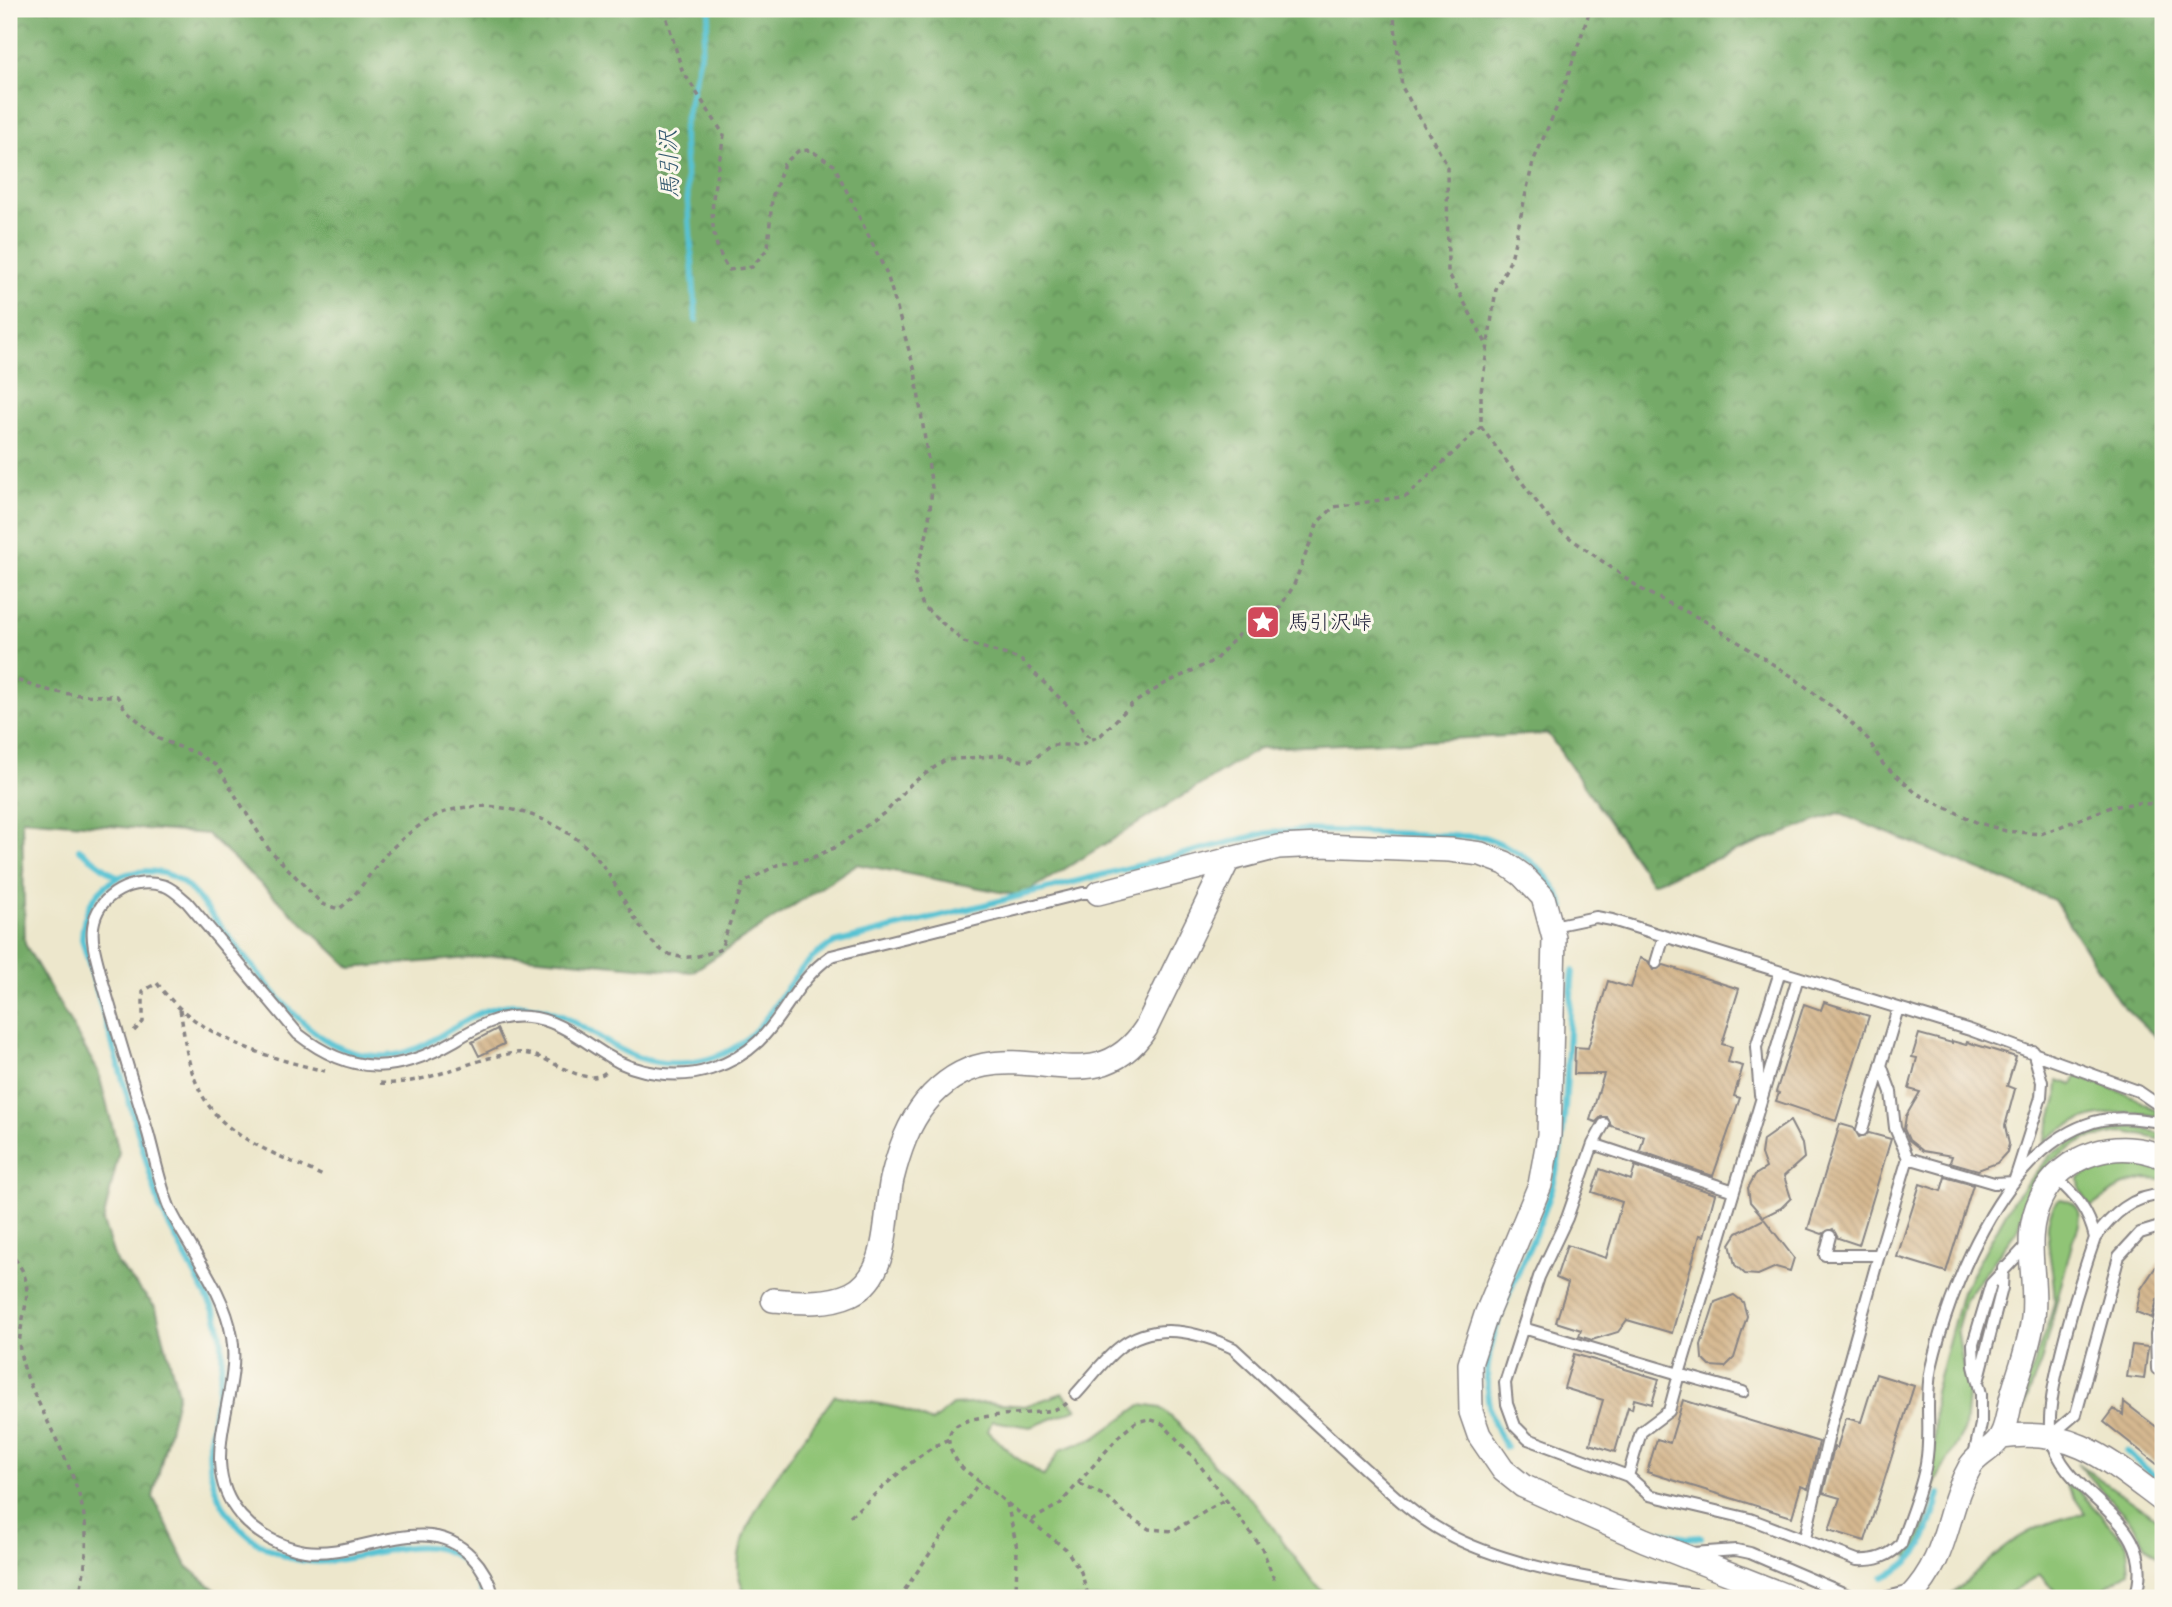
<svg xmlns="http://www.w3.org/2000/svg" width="2172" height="1607" viewBox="0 0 2172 1607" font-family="'Comic Neue','Klee One',sans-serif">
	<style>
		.green { fill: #90c476; stroke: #597358; stroke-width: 2 }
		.forest { fill: url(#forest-crowns); stroke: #4b6651; stroke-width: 2 }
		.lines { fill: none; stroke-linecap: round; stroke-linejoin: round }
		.stream { stroke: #57c2d3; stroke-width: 6 }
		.building { fill: url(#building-back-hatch) }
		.lane-casing { stroke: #888484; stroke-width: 14 }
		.street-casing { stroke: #888484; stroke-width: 26 }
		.path { stroke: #888484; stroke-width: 3.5; stroke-dasharray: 5 5; stroke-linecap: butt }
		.lane { stroke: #fff; stroke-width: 10 }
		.street { stroke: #fff; stroke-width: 23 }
		.labels { text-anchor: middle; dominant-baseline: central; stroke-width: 6; stroke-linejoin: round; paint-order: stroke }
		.poi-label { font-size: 21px; fill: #22223b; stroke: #fbf7ec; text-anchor: start }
		.water-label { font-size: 23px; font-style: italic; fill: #355a70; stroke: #fbf7ec }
	</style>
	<defs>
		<pattern id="forest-crowns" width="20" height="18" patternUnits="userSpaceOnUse" patternTransform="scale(1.75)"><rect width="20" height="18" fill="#74aa67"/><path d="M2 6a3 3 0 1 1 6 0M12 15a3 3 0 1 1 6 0" fill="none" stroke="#5f8a56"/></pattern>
		<pattern id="building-back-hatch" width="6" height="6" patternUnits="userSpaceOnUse" patternTransform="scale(1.75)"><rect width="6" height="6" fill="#d5b890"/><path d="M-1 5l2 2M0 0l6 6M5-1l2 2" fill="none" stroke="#b79e7d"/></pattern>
	</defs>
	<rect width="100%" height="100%" fill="#fbf7ec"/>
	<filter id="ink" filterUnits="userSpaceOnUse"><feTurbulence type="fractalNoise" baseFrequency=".0143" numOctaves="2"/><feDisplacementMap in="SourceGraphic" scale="14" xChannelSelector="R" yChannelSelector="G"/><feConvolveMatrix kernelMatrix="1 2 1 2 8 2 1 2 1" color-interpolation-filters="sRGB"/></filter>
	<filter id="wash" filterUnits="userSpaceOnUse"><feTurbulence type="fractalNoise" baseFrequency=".00686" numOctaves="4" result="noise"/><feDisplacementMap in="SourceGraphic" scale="28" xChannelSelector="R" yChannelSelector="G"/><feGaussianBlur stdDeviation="1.57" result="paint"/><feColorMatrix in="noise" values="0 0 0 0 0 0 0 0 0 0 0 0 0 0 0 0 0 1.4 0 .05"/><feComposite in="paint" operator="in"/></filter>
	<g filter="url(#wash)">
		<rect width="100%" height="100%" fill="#ede7cc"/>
		<path class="green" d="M2077,1075L2134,1097L2158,1112L2156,1116C2116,1107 2076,1115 2044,1142L2057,1099L2058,1080L2073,1085Z
			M2131,1126L2163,1134V1140L2126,1132L2086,1139L2051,1161L2030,1188L2017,1230L1965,1300L1957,1329L1968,1394L1965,1429L1936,1481L1922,1539L1911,1557L1907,1555L1934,1466L1935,1392L1962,1292L2013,1200L2051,1154L2088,1133Z
			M2126,1161L2163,1171V1180L2146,1179L2121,1186L2091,1207L2080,1190L2079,1178L2099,1166Z
			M2060,1199C2086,1203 2082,1222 2073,1240L2041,1362L2021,1414C2016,1402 2050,1325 2054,1303C2058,1275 2034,1219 2060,1199Z
			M1063,1393L1077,1409L1031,1427L992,1421L988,1431L1014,1456L1044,1476L1060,1450L1095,1438L1141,1405L1161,1408L1182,1427L1214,1465L1255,1503L1313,1582L1330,1598H769L744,1591C742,1585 738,1577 738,1570C736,1518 805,1438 835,1395L899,1408L932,1422L952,1405L986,1403L1025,1406Z
			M2077,1463L2163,1523V1562L2146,1546L2133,1524Z
			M2060,1470L2127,1544L2129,1572L2088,1598H2061L2040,1575L2001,1598H1948C1998,1553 2016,1527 2085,1513L2057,1472Z"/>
		<path class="forest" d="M9,9H2163V1044L2119,1002L2054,900L1838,813L1652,883L1548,734L1260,748L1021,896L857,864L692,972L506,955L351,968L207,834L22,819L25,944L98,1071L119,1152L103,1222L116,1262L156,1308L178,1393L153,1497L187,1566L225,1598H9Z"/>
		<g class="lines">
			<path class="stream" d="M696,320L683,130L710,12L708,9
				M79,849L118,878
				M1506,1447C1449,1360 1535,1264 1555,1177C1570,1112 1566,1038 1573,971
				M2126,1451L2163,1484
				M1659,1532L1686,1538L1701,1537
				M1883,1577C1923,1561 1929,1532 1939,1494
				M484,1598C459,1517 390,1554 330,1561C290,1566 247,1544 226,1510C183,1443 240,1386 216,1314L160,1208L82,939C83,914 91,895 112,881C131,869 158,868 177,879C192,888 203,905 214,918C248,959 299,1037 351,1052C428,1073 452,1007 514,1005C586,1004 611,1075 695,1062C777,1049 774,972 835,943L1266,833L1306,830L1484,837C1521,850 1550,870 1564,907"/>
		</g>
		<g id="blocks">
			<path class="building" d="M1640,958L1648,961L1653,970L1664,965L1739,989L1722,1044L1732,1047L1728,1062L1743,1066L1734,1096L1740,1098L1713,1176L1640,1151L1644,1136L1611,1126L1607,1117H1601L1596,1122L1590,1120L1604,1074H1574L1575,1047L1588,1048L1608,981L1631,988Z
				M1824,1002L1869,1016L1836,1121L1776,1101L1779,1093L1776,1092L1804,1004L1821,1010Z
				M497,1029L504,1044L479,1056L472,1042Z
				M1919,1034L1952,1043V1041L1966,1045L1967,1042L2016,1057L2007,1086L2015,1089L2005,1126L2009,1144L2007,1152L1997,1163L1978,1170L1950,1162L1952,1156L1923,1151L1909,1140L1904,1129L1906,1116L1920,1092L1909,1089L1917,1058L1912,1057Z
				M1790,1121L1802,1144L1804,1158L1784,1176L1791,1198L1781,1208L1763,1217L1750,1202L1748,1188L1755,1175L1766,1168L1761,1154L1763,1140Z
				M1840,1124L1854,1128L1859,1137L1869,1133L1891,1139L1859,1245L1838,1238L1833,1229L1822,1234L1808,1229Z
				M1635,1166L1715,1194L1704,1236L1700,1235L1672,1333L1627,1320L1618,1332L1592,1340L1579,1336L1581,1330L1556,1322L1568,1283L1556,1278L1567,1245L1606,1258L1622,1202L1592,1192L1600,1169L1631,1180Z
				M1945,1177L1973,1185L1946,1272L1897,1257L1920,1184L1941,1191Z
				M1764,1219L1794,1258L1790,1271L1776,1267L1758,1275L1745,1274L1735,1265L1730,1244L1737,1233Z
				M2163,1256V1297L2157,1300L2152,1318L2136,1312L2141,1289Z
				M1734,1295L1743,1302L1747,1316L1734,1358L1725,1367L1710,1366L1702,1358L1701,1345L1715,1302Z
				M2132,1345L2148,1347L2144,1379L2127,1377Z
				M1574,1354L1659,1379L1652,1404L1634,1399L1632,1409L1628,1407L1615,1452L1590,1444L1603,1400L1564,1388Z
				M1876,1374L1914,1386L1865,1541L1829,1530L1840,1498L1823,1493L1834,1447L1837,1448L1846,1418L1861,1422Z
				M1683,1400L1819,1442L1808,1489L1801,1486L1792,1517L1647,1472L1657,1439L1670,1443Z
				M2124,1402L2163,1432V1469L2104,1422L2114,1409L2123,1415Z"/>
		</g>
	</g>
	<g filter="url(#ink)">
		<use href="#blocks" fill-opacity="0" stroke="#888484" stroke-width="2"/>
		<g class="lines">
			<g class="lane-casing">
				<path id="lane" d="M1553,926L1596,917L1612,920L1970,1030L2138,1091L2163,1108
					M1656,963L1664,936
					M1760,1095L1756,1047L1780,972
					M1604,1124L1593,1144L1567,1218L1539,1277L1505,1383L1507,1404L1515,1426L1528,1439L1628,1476L1649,1495L1750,1519L1857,1560C1875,1561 1888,1557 1901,1544C1909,1518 1922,1490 1926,1463C1932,1432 1924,1400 1931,1368C1949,1289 2002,1156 2085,1125C2110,1115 2137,1118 2163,1123
					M1862,1130L1898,1008
					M1593,1144L1734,1191L1798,977
					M1908,1158L1994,1183L2014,1182L2041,1097L2042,1082L2033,1051
					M2056,1178C2076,1196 2089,1211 2095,1238
					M1830,1236L1825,1255H1879L1908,1158L1895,1128L1891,1092L1881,1065
					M1523,1328L1679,1374L1734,1191
					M2157,1369L2156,1334L2163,1305
					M1979,1378L2002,1288L2003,1268
					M1076,1394C1090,1379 1104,1359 1120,1347C1155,1320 1198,1332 1233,1348C1273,1385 1313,1422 1354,1459C1383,1485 1410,1513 1444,1532C1515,1573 1645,1588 1726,1598
					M2050,1436L2076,1414L2119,1256L2140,1233L2163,1226
					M1974,1455L1981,1424V1394L1974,1366L1973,1344L1991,1284L2029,1243
					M1628,1476L1641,1432L1669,1411L1679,1374L1743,1392
					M1805,1538L1831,1426L1879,1255
					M1693,1553L1736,1550L1750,1553L1855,1598
					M494,1598C490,1582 484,1569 472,1557C426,1508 359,1559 305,1551C280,1547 257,1534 241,1516C194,1462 242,1398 232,1337C224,1290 191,1252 170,1209C160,1186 155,1158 148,1133C132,1081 116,1028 101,976C97,960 91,943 93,927C97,894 135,876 165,886C173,889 180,896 187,902L298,1034C352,1076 397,1074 454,1041C478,1026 499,1014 528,1017C558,1019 583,1041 608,1056C636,1074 679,1080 711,1069C783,1045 780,992 831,956L1083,893H1098
					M1884,1598L1910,1591
					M2135,1598C2162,1516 2064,1501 2051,1436C2043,1398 2081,1278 2095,1238C2112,1215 2133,1195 2163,1195"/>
			</g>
			<g class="street-casing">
				<path id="street" d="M1098,893L1278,847L1321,845L1450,850L1481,854L1505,863L1522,875L1543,897L1554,938L1549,1135L1540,1185L1486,1315L1470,1364L1471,1412L1479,1435L1503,1470L1523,1486L1644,1540L1791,1598
					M773,1300C799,1302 827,1305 851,1294C891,1275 884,1214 892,1179C899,1151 908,1124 926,1102C1002,1012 1087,1118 1146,1028L1229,858
					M2001,1437C2073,1427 2108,1460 2163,1501
					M1909,1598C1951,1555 1944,1512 1971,1465C1978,1454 1995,1448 2001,1436C2007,1426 2008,1411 2011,1400C2018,1374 2030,1345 2033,1318C2038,1276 2021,1239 2041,1198C2064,1152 2119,1138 2163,1157"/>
			</g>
			<path class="path" d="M664,9L682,70L724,135C716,183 700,227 729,270L752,267L768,248L772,198L784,164L798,151L810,150L834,165L887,274L915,371L932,488L928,530L914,579L923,606L964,642L1020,659L1074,712L1085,734L1093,738
				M1393,9L1402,87L1447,165L1448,272L1487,345
				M1481,427L1556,528L1644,591L1705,621L1793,677L1845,717L1868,739L1883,764L1916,793L1976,822L2006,831L2041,834L2111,807L2137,803L2163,805
				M9,676C44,694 78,696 117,696L125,709L159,739L196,753L217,766L268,848L322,904L339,909C355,897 365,881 377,865C390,848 410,831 428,820C481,788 565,816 600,862C619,885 642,944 669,954C686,961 705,955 721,949L743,883L777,865L812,858L838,846L887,811L911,784L945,760L1004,755L1023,761L1033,760L1051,745H1080L1101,735L1132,704L1166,683L1215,660L1240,633L1258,625L1280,607L1293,587L1318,522L1334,507L1407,496L1481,427V392L1496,289L1511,259L1533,162L1559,102L1589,13L1594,9
				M180,1010C183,1024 184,1039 187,1053C205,1135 257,1144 325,1177
				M134,1031L143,1022V991L157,983C195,1036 264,1057 325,1071
				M380,1083C428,1086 469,1058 516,1053C547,1050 583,1091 606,1072
				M9,1250C13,1257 20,1265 23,1272C35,1300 14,1329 21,1356C25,1377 36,1397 45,1416C77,1482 99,1523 78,1598
				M1067,1403C1045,1426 906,1395 962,1468L1066,1549L1081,1572L1089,1598
				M1080,1484L1105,1496L1129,1517L1149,1529L1173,1531L1226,1499
				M1007,1503L1017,1548L1016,1598
				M850,1516C880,1492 915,1453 949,1439
				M1032,1520L1060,1504L1120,1435L1136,1422L1149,1419L1163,1424L1195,1459L1262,1548L1276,1584
				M899,1598L980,1481"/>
			<use href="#lane" class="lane"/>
			<use href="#street" class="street"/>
		</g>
	</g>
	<defs>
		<g id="sight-square" transform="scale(1.75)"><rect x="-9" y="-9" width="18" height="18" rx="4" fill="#d1495b" stroke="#fbf7ec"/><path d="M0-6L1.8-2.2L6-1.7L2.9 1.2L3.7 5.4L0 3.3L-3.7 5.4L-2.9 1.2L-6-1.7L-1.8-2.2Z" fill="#fff"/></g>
	</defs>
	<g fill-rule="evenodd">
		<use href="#sight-square" x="1263" y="622"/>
	</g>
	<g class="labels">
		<g class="poi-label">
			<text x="1288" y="622">馬引沢峠</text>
		</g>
		<g class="water-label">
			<text transform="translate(669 164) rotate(-92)">馬引沢</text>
		</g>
	</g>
	<rect width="2172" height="1607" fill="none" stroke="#fbf7ec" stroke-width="35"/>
</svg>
